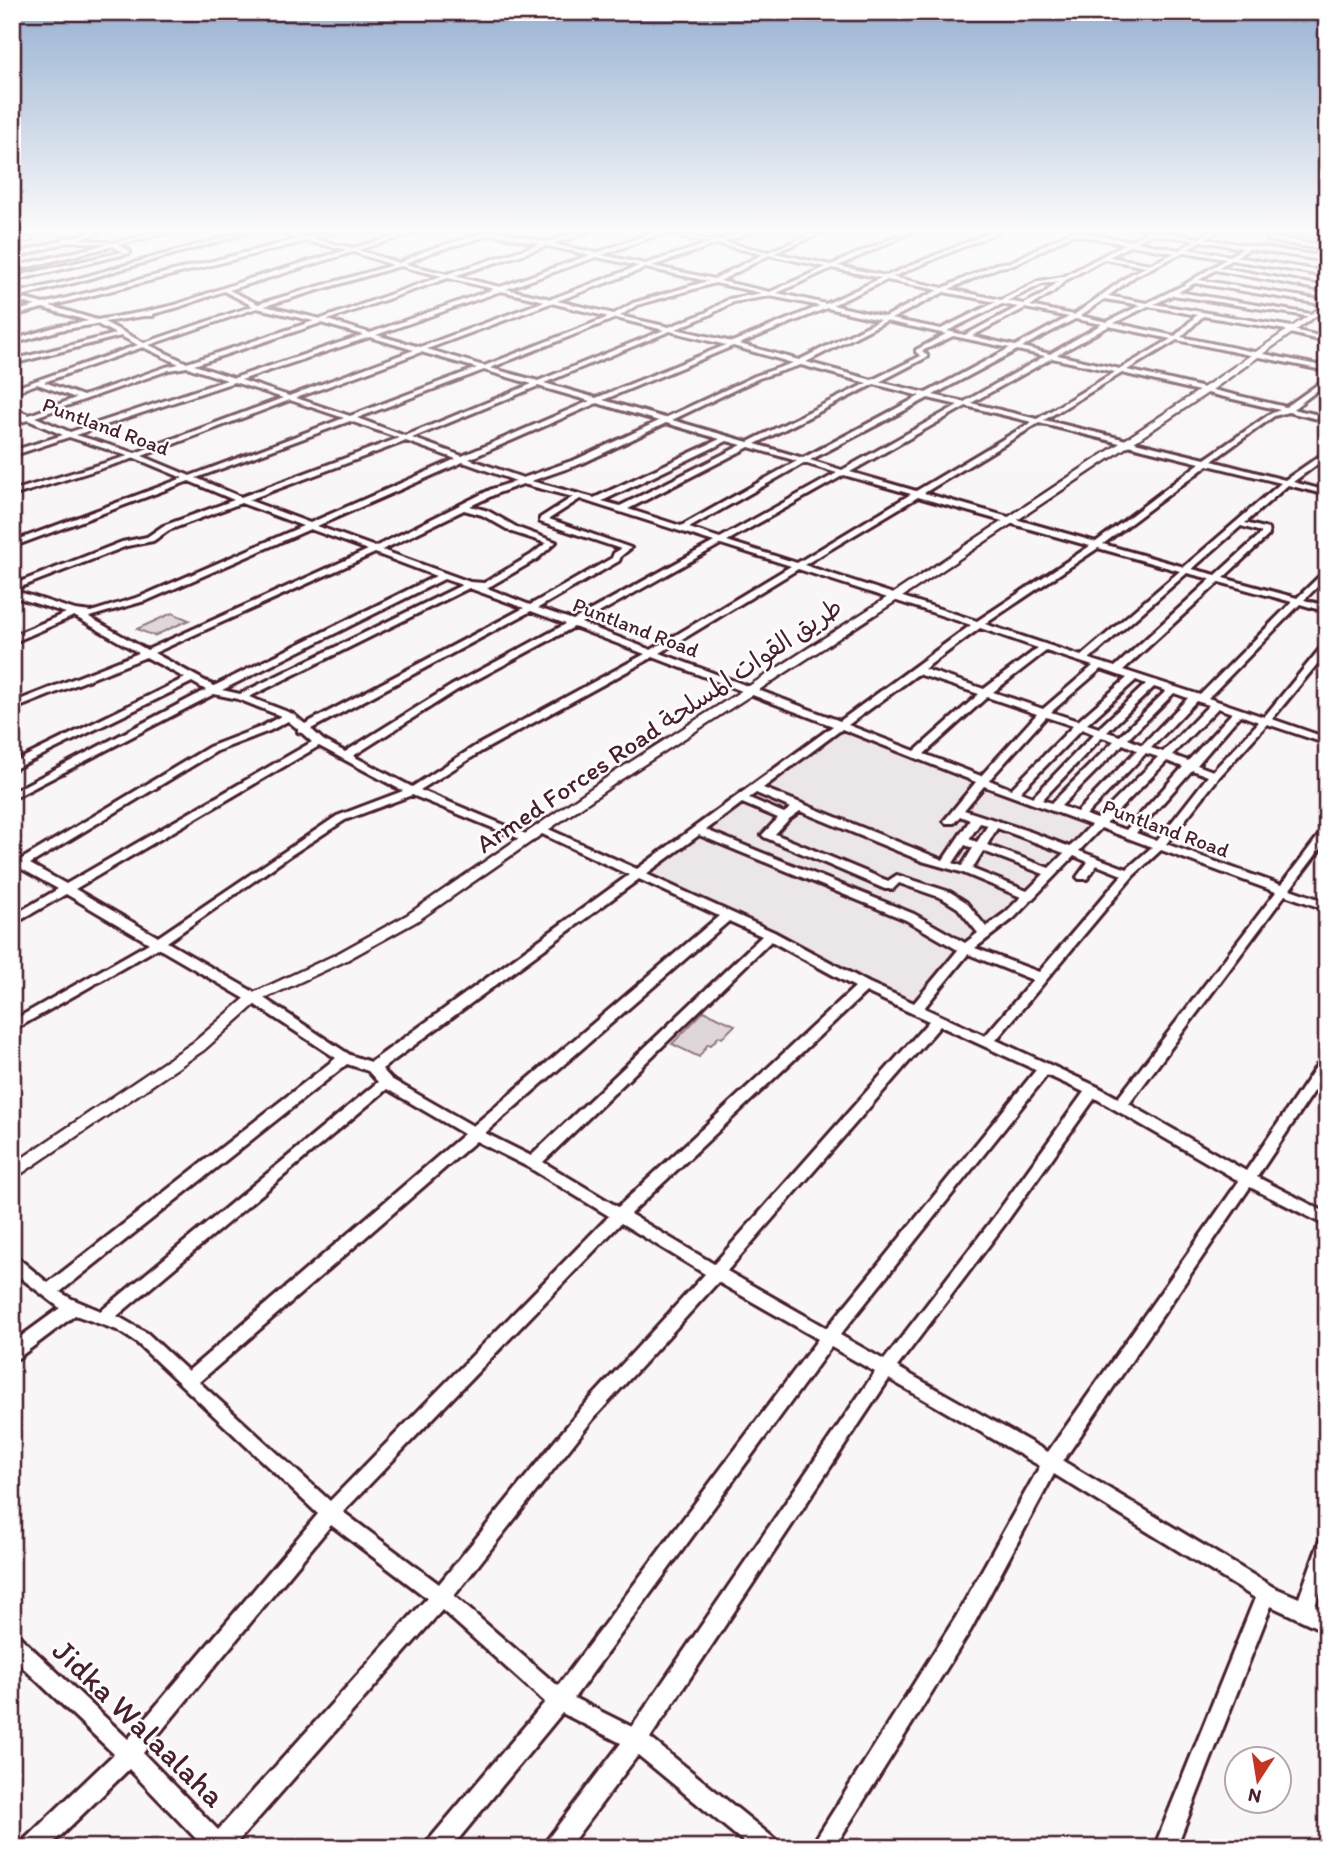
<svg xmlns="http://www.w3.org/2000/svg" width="1339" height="1860" viewBox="0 0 1339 1860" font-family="Itim,'Playpen Sans Arabic',sans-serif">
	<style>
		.built { fill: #ebe6e8 }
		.green { fill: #ded6d9; stroke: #947a82; stroke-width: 2 }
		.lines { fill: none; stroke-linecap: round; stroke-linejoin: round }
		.minor-casing { stroke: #4a1f2b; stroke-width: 6 }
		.tertiary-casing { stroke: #4a1f2b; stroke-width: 5 }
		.minor { fill: #fff; fill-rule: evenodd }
		.tertiary { fill: #fff; fill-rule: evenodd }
		.labels { text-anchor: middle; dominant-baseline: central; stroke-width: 5; stroke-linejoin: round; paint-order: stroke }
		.far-street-label { font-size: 21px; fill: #4a1f2b; stroke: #fff }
		.street-label { font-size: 26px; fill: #4a1f2b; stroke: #fff }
		.near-street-label { font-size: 32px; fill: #4a1f2b; stroke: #fff }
	</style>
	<rect width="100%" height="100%" fill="#f8f6f7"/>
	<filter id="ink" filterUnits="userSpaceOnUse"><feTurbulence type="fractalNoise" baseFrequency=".0143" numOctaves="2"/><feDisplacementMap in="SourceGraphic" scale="14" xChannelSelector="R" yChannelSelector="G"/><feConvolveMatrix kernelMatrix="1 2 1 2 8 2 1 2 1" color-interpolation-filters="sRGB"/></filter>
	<g filter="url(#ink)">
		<path class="built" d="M843,730L1089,826L914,1001L648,874Z"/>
		<path class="green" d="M172,613L189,620L154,636L137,629Z
			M704,1011L735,1025L722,1038L719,1036L711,1045L708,1044L699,1057L672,1044Z"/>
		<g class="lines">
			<g class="minor-casing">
				<path id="minor" d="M95,231H102L79,239L114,243L164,231H172L118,245L130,251V253L12,281V277L123,252L113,246L12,271V267L108,244L71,241L12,259V255L63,240L62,238H70Z
					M247,231H254L77,282L17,297L43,304L299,239L270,231L306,237L339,231L312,239L353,248L414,231H420L358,250L399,263L425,251L487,232L486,231H499L546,242L585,231H591L553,244L596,253L658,231L716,241L748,231H754L723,242L768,252L820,231H826L774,253L831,265L909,231H914L838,266L886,276L994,231H1000L892,277L943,288L996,264L1011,262L1072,231L1130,241L1146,233L1142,231H1155L1200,238L1212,231H1217L1206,239L1327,257V261L1249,249L1236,257L1327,272V276L1232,260L1219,267L1327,287V291L1215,270L1199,280L1327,301V305L1195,283L1178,292L1311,314L1313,317L1173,295L1154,304L1292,327L1295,329L1294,330L1327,338V342L1286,332V330L1203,316L1181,337L1327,367V371L1177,340L1127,370L1286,407L1327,378V383L1293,409L1327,417V421L1288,412L1274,416L1212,461L1285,480L1327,451V457L1293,482L1327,491V495L1288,485L1245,523L1268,529L1269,535L1223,578L1297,598L1327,569V577L1304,600L1327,606V612L1300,604L1208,698L1264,717L1324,644L1327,643V652L1272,719L1327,738V744L1267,724L1219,777L1166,844L1281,885L1323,830L1327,829V840L1290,889L1327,902V910L1285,895L1129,1104L1246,1171L1322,1058L1327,1056V1072L1257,1177L1327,1213V1226L1250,1187L1063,1461L1273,1587L1299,1598L1320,1540L1327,1537V1573L1315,1606L1327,1612V1632L1271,1606L1176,1848H1154L1255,1598L1054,1474L970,1631L834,1848H810L956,1617L1040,1466L889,1379L650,1738L776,1840L779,1848H751L638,1755L568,1848H544L547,1840L621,1743L562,1713L451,1848H426L429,1840L545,1702L442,1610L232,1848H205L129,1769L48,1848H21L24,1840L114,1754L12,1657V1633L19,1636L128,1739L318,1514L136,1342L117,1330L75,1315L18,1358L12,1360V1343L60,1308L12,1271V1256L18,1258L48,1283L336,1058L249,1001L158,948L12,1031V1021L149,943L66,894L12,925V916L58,889L22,869L12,873L14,864L12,855L22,859L209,747L261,727L281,716L238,699L214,694L12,799V792L206,690L192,682L12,770V763L185,678L146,657L12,710V703L139,653L74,616L12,643V636L66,613L12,596V585L122,542L147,537L163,526L234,500L189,481L12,547V542L183,478L135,458L12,496V491L128,456L69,437L12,456V451L63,435L28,420L12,425V421L22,417L12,413V408L29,415L76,398L37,384L12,393V389L138,345L121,336L12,364V360L116,334L97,324L60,330L12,344V340L59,326L89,321L43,308L12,316V312L36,306L12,299V294L73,280ZM663,233L710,243L645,264L602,255ZM493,234L540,244L447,274L405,264L429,253ZM1073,234L1125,244L1063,277L1039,281L1001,300L949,289L999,267L1014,265ZM1152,234L1196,240L1179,250L1136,242ZM306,241L347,250L249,279L175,305L144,312L97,320L50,306ZM1201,241L1243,248L1230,256L1188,249ZM717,244L763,254L714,279L652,266ZM1131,245L1175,253L1151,264L1109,257ZM547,246L590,255L500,287L454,276ZM353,252L393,265L258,304L229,290ZM1184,252L1226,259L1184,285L1147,303L1108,296L1135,276ZM769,255L826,267L770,292L720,281ZM596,257L639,266L551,299L506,289ZM1104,259L1146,267L1131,274L1074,315L1030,306L1053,292L1066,280ZM400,266L442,276L321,319L264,306ZM646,268L708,281L633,303L614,314L557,301ZM832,268L881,278L826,304L777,293ZM448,278L494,289L370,333L327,320ZM887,280L938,290L885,317L832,305ZM1059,281L1042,295L1024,304L1007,301L1042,284ZM715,283L762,293L729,299L705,313L669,327L620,316L637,305ZM224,291L253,306L144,343L104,322L144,316H153V314L179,307ZM501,291L545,301L420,347L376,335ZM944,292L996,302L941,329L891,319ZM770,296L820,306L732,342L676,329L709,315L733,302ZM1104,299L1141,305L1107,322L1080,316ZM551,303L609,317L484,366L427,349ZM1002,304L1018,307L965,335L947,331ZM1148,306L1197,315L1175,336L1114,323ZM257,308L314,321L187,363L149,345ZM827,308L880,320L799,360L739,344ZM1025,308L1069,317L1015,346L972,336ZM616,318L664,330L538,381L490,368ZM1075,319L1102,324L1050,354L1022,347ZM886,321L946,334L916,350V352L921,356L872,380L806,362ZM321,323L363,335L234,378L194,365ZM1109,326L1171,339L1120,369L1057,355ZM670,331L726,345L596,398L544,383ZM953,336L1010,348L926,393L879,382L927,357V355L922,351ZM370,337L414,350L289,396L241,380ZM733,346L793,363L755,376L665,418L603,400ZM143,347L179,364L166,367L83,396L44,382ZM1017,350L1045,356L964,402L933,395ZM421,352L477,368L350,416L296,398ZM1052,358L1115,372L1037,419L971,403ZM801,365L867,383L748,442L672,420L759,378ZM187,367L227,380L70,432L35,417L169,370ZM484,370L532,384L405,436L357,418ZM1122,373L1280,410L1270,414L1205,459L1044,420ZM234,382L283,398L135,453L76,435ZM874,384L920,396L803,458L755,444ZM538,386L590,401L462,456L412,438ZM928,398L958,405L842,470L810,460ZM290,400L344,418L190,476L142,456ZM597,403L659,421L577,459L523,478L469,459ZM966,406L1032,422L916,491L850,472ZM350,421L399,438L241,497L196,478ZM666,423L720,439L594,498L531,481L583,463ZM1039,423L1200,463L1096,542L924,493ZM406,441L456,459L310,523L248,500ZM727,441L742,445L620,506L602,501ZM749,447L797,461L681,526L628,509ZM463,462L516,481L492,489L375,547L317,526ZM804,463L837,473L720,538L689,528ZM1208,465L1281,483L1184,567L1103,544ZM844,475L911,494L797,563L727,541ZM523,484L573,497L540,518V522L621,549L614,553L612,558L530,605L487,588L537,559L556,542L518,528L488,511L470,506L498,493ZM918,497L1090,546L977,621L804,565ZM580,499L592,503L714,542L573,620L538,608L619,561L621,556L631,548L549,519ZM241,503L303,526L142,596L91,612L75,610L13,590L127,546L153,541L169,530ZM464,510L482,515L512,532L546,543L531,555L484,583L470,582L382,550ZM1241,526L1261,532V534L1216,575L1192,569ZM310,529L368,550L147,650L89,617L148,600ZM721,544L791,566L651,650L581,623ZM1098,548L1180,571L1081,656L985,624ZM375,553L436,576L214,686L154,653ZM798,569L971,625L840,721L660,653ZM1187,573L1211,579L1115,667L1089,659ZM444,579L462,585L240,694L222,690ZM1219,582L1292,602L1200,695L1123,670ZM469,588L524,608L305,724L293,714L249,697ZM531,611L566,624L451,686L345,752L323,740L311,729ZM574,627L645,654L474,747L412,787L353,756L457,690ZM980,628L1038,648L984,689L924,669ZM1046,651L1093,666L1043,709L993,692ZM653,657L833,726L637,869L546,828H538L536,830L538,832L629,875L371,1062L350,1055L259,995L167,942L291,855L345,820L412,795L525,841H533L535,839L533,837L420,790L482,751ZM1101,669L1127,678L1078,721L1051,712ZM918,674L979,694L915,751L848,725ZM1136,680L1146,684L1099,728L1087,724ZM1154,687L1166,691L1120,736L1107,732ZM1174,693L1188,698L1142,745L1128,739ZM987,697L1037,714L981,776L924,754ZM1196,701L1209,705L1163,752L1151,748ZM1218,708L1232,713L1188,761L1172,755ZM1240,715L1259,722L1213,771L1197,765ZM1046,717L1073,726L1011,789L989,780ZM288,721L298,729V732L302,733L312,742L66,884L30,864L217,751L269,731ZM842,729L976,782L944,821L946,823H954L960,816L970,820L943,860L763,788ZM1082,729L1094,734L1033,797L1020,792ZM1102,737L1114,741L1052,803L1042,800ZM1123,744L1137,750L1077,812L1061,806ZM319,746L403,791L337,816L158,937L75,889ZM1146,753L1158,757L1097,819L1086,815ZM1167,761L1183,767L1126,830L1106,823ZM1192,770L1208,776L1157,841L1136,833ZM984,786L1091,825L1070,847L1031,832L964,810ZM756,793L791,808L784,813L749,798ZM742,803L778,818L764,833L762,835L764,837L885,889H893L899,883L942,898L958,908L978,933L965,943L914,914L706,830ZM800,811L922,861L961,872L1021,897L1006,912L986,927L966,902L950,892L897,875L888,881L775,834L789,819ZM980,823L988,825L977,842L969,839ZM997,828L1064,853L1049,868L987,845ZM1101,828L1152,847L1127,869L1079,851ZM699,835L906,920L958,950L914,1003L869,983L774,932L646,874ZM965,845L973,848L962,866L953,863ZM1161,850L1276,892L1118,1098L1098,1087L996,1040L1133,876ZM983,851L1044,874L1027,891L972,869ZM1074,856L1088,862L1077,877L1079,879H1087L1097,865L1122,875L1039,972L975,948L1014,918ZM639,879L719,916L473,1126L391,1079L382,1069ZM729,921L762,936L531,1156L485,1133ZM771,941L855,987L618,1207L543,1162ZM968,954L1033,980L985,1036L924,1008ZM866,992L929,1021L714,1264L630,1214ZM940,1026L1036,1070L827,1328L727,1271ZM347,1064L368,1071L378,1082L101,1311L72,1299L60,1292ZM1047,1075L1084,1092L995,1216L884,1360L840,1335ZM387,1089L464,1134L188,1371L147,1333L117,1316ZM1095,1098L1239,1181L1048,1452L897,1367L1005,1224ZM476,1141L528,1167L609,1216L330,1501L199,1382ZM621,1223L705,1274L581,1409L439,1584L343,1512ZM718,1282L818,1339L558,1686L454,1596L593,1419ZM831,1347L875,1372L632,1727L574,1698ZM331,1525L427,1598L218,1830L143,1753Z
					M1278,231H1284L1274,238L1327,246V250L1267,240V238Z
					M1286,231L1327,234V238L1289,233Z
					M30,237L32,240L12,244V240Z"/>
			</g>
			<g class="tertiary-casing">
				<path id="tertiary" d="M1327,303V308L1209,392L899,599L620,780L417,921L345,961L259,1001L204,1050L12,1180V1165L194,1042L249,995L335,955L407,915L612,774L891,595L1203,388Z"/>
			</g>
			<use href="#minor" class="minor"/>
			<use href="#tertiary" class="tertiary"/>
		</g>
	</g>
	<linearGradient id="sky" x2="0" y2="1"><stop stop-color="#97b1d2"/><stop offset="0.47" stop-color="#fcfbfb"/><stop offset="1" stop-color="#fcfbfb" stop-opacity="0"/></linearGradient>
	<rect width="1339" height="491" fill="url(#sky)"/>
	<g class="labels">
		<g class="far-street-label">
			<text transform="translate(106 426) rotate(20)">Puntland Road</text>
			<text transform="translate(636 627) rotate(21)">Puntland Road</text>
			<text transform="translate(1166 828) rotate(20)">Puntland Road</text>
		</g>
		<g class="street-label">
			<text transform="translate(659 725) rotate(-34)">Armed Forces Road طريق القوات المسلحة</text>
		</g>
		<g class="near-street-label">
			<text transform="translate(139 1723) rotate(44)">Jidka Walaalaha</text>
		</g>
	</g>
	<rect width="1339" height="1860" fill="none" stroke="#fff" stroke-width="42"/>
	<rect x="21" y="21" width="1297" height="1818" fill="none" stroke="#4a1f2b" stroke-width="2.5" filter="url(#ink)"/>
	<g transform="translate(1258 1780) rotate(192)"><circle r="33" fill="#ffffff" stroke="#b7a5aa" stroke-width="2"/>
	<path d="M0-5L12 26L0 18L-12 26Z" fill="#c8321e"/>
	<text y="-10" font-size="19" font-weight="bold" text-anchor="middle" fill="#4a1f2b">N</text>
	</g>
</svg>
